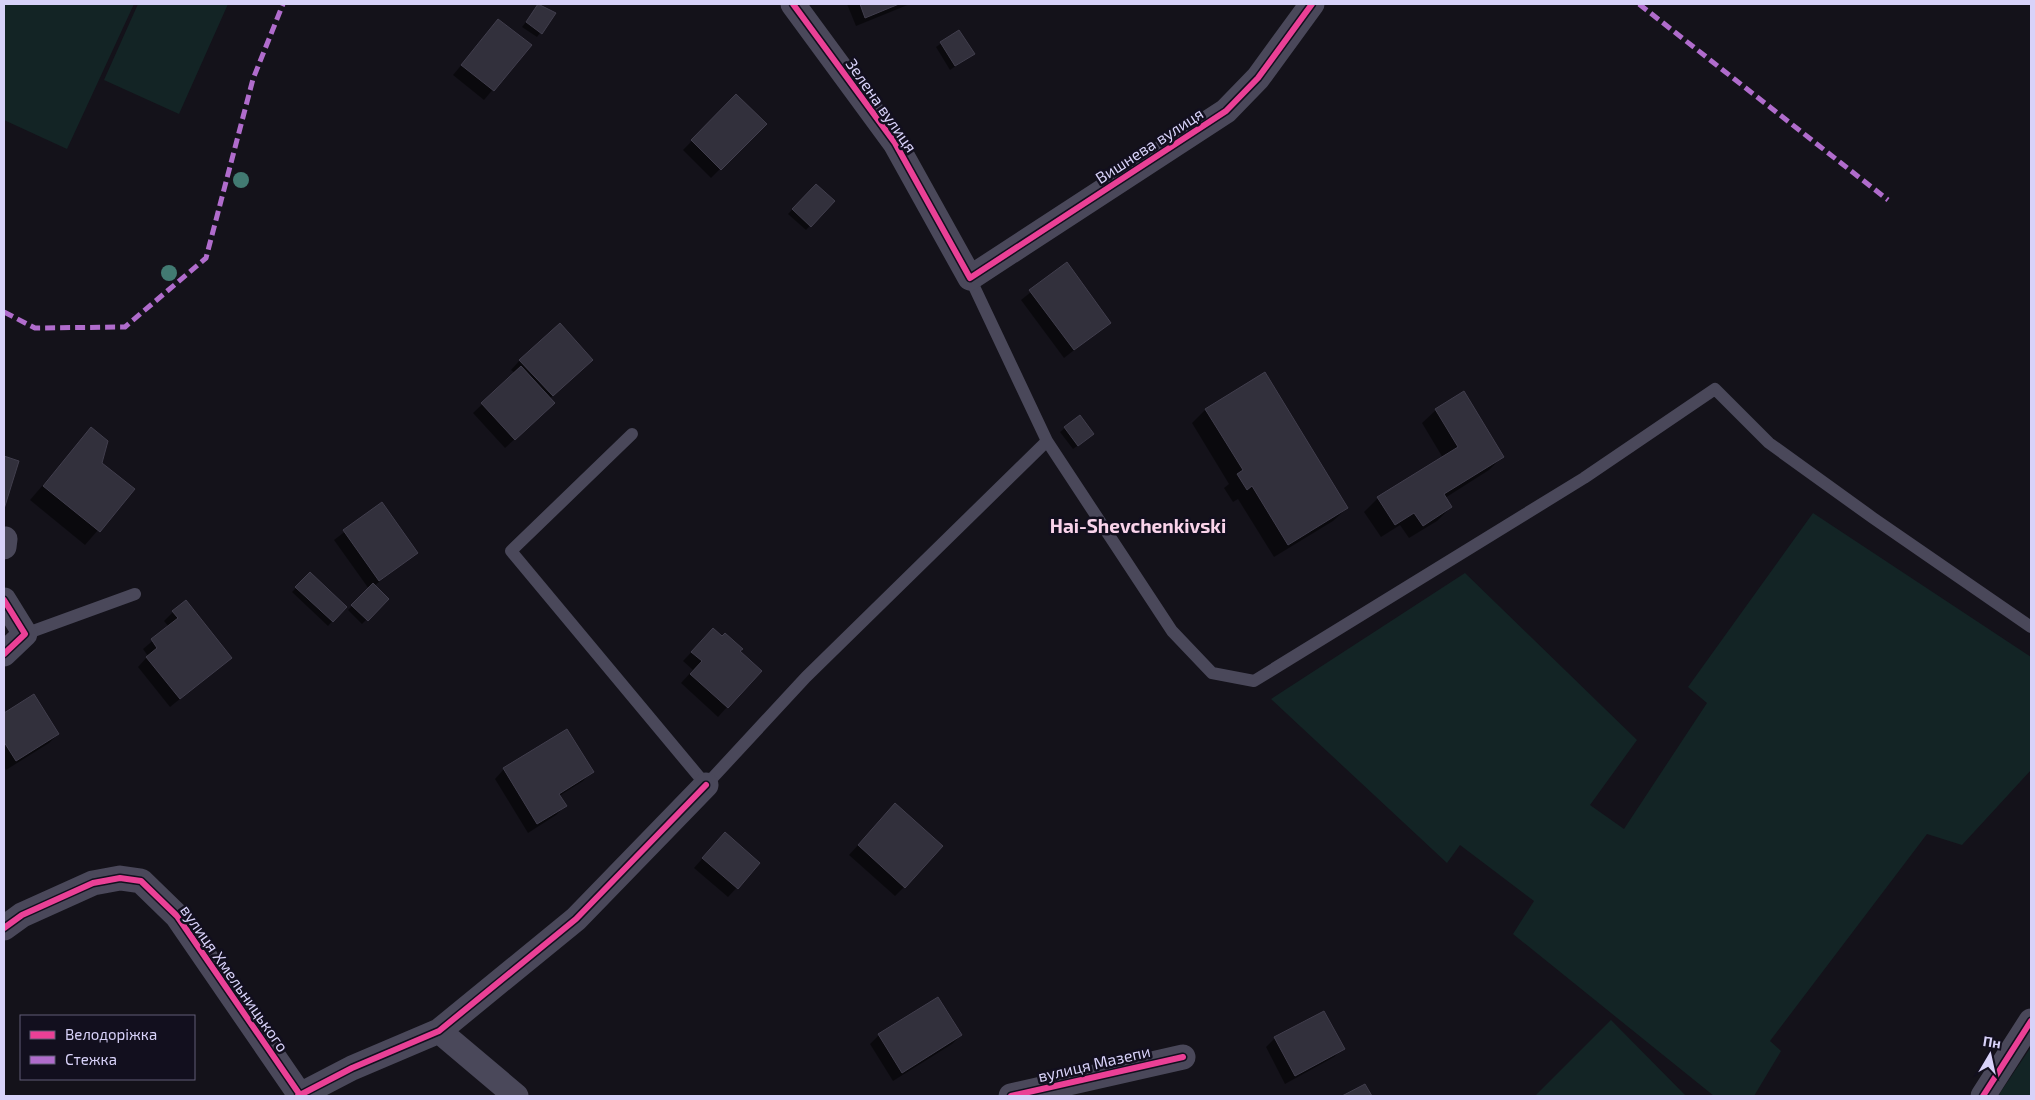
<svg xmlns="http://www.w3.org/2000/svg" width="2035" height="1100" viewBox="0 0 2035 1100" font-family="'Exo 2',sans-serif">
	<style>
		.green { fill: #132425 }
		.shadow { fill: #0007 }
		.building { fill: #32303c; stroke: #413e4d }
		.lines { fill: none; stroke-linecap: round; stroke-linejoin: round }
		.service { stroke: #4a485a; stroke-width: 12 }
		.minor { stroke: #4a485a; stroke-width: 25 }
		.quiet { stroke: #b06ccc; stroke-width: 5; stroke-dasharray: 10 5; stroke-linecap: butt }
		.cycleway-casing { stroke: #120f1e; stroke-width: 9 }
		.cycleway { stroke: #ea4096; stroke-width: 6 }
		.tree { fill: #427a72 }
		.labels { text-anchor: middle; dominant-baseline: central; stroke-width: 5; stroke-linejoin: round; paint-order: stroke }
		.street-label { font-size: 16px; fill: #d8d2f9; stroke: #120f1e }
		.quarter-label { font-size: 19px; font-weight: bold; fill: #f9d3ea; stroke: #120f1e }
	</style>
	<rect width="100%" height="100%" fill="#14121a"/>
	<path class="green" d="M4,4H134L67,149L4,120Z
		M138,4H228L179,114L104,80Z
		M1813,513L2031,657V770L1962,845L1927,834L1770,1041L1781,1051L1754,1096H1714L1513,934L1534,901L1460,845L1447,863L1271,699L1465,573L1637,740L1590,805L1624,829L1707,703L1688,687Z
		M1611,1020L1686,1096H1535Z
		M2031,1047V1096H1998Z"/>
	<path class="shadow" d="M540,4L554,14L537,37L522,27Z
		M847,4H910L856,26Z
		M499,20L530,45L484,100L453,75Z
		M959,31L973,54L950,70L936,47Z
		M736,96L765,124L711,178L683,150Z
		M816,185L833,201L806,230L788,214Z
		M1066,264L1110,322L1064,358L1021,300Z
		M520,360L582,369L549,399L544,412L505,448L473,413L515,373L511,370Z
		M1463,392L1502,457L1489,470L1445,498L1451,507L1437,521L1409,538L1400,525L1381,537L1364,512L1378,498L1443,458L1422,423L1436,410Z
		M1205,410L1347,508L1333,521L1274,557L1238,499L1233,502L1224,488L1229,484L1192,423Z
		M1065,428L1088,438L1073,449L1060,432Z
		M91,429L100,463L133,490L85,545L30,500Z
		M381,504L416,553L374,586L387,599L362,624L348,610L369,589L334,540Z
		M310,574L345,607L328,626L292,592Z
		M173,612L230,658L170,707L138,667L148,656L143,649L169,627L164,621Z
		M704,639L739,651L760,671L718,717L681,683L693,670L683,661Z
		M34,695L58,734L49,743L6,770L4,766V714Z
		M504,769L592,771L583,781L559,796L565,806L556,815L528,833L495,779Z
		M886,814L904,887L895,896L849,855Z
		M716,843L759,864L728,897L694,868Z
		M879,1035H961L952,1044L893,1081L870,1044Z
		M1275,1038L1343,1048L1334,1057L1285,1084L1266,1047Z"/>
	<path class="building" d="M538,4L556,13L542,34L526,22Z
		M860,4H899L865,18Z
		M498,19L532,45L494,91L461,65Z
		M959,30L975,54L955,66L940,42Z
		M736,94L767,124L721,170L691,140Z
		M816,184L835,201L811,227L792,209Z
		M1067,262L1111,323L1074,350L1029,290Z
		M560,323L593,360L553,396L519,360Z
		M521,366L555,403L515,440L481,403Z
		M1265,372L1348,508L1288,545L1252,486L1247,490L1237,474L1243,470L1205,409Z
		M1464,391L1504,457L1444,494L1452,507L1423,526L1414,513L1395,525L1377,497L1458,447L1435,409Z
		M1080,415L1094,434L1078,446L1064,427Z
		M91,427L108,441L102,463L135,489L100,532L43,486Z
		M4,456L19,461L4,509Z
		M382,502L418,553L379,581L343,530Z
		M310,572L347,607L333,622L295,587Z
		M373,583L389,599L368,621L351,605Z
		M186,600L232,658L180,699L146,657L157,648L151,639L178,618L172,611Z
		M713,628L722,636L725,633L743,649L740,651L762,671L728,708L690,674L702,661L691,652Z
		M34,694L59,734L16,761L4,742V713Z
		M567,729L594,772L559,794L567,806L537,824L503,768Z
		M895,803L943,846L905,888L858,845Z
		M725,832L760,863L738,889L702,858Z
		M938,997L962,1035L902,1073L878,1034Z
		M1324,1011L1345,1049L1295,1076L1274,1037Z
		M1365,1084L1372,1096H1342Z"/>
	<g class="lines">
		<path class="service" d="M970,278L1047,441L1172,631L1212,673L1254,681L1584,478L1715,389L1769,443L1873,518L2031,627
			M632,434L511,551L706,785L806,677L1047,441
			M25,634L135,594"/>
		<path class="minor" d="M793,4L895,143L970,278L1226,111L1258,78L1312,4
			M4,547L5,539
			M4,600L25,634L4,654
			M4,928L22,915L93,883L120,878L141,881L177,916L300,1095
			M439,1031L516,1096
			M298,1096L352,1068L439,1031L576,919L706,785
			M1011,1096L1183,1057
			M1983,1096L2031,1021"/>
		<path class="quiet" d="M1639,4L1888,200
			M4,312L35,328L125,327L206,258L253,79L283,4"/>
		<g class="cycleway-casing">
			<path id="cycleway" d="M793,4L895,143L970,278L1226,111L1258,78L1312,4
				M4,600L25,634L4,654
				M4,928L22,915L93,883L120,878L141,881L177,916L300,1095
				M298,1096L352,1068L439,1031L576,919L706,785
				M1011,1096L1183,1057
				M1983,1096L2031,1021"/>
		</g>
		<use href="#cycleway" class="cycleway"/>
	</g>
	<g class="tree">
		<circle cx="241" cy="180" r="8"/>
		<circle cx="169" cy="273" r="8"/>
	</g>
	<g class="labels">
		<g class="street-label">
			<text transform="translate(882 105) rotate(55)">Зелена вулиця</text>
			<text transform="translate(1149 145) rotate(-33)">Вишнева вулиця</text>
			<text transform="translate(235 978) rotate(55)">вулиця Хмельницького</text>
			<text transform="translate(1094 1063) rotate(-13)">вулиця Мазепи</text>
		</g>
		<g class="quarter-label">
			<text x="1138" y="525">Hai-Shevchenkivski</text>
		</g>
	</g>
	<rect width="2035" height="1100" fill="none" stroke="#d8d2f9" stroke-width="10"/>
	<rect x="20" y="1015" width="175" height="65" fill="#120f1e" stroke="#615d76"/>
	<rect x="30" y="1031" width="25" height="8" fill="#ea4096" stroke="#615d76"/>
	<text x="65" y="1040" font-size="15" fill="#d8d2f9">Велодоріжка</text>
	<rect x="30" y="1056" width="25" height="8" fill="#b06ccc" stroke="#615d76"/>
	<text x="65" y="1065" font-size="15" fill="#d8d2f9">Стежка</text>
	<g transform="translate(1990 1055) rotate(9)" stroke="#120f1e" stroke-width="4" paint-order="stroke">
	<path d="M0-4L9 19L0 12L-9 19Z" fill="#d8d2f9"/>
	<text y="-8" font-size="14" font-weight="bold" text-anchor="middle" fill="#d8d2f9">Пн</text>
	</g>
</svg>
